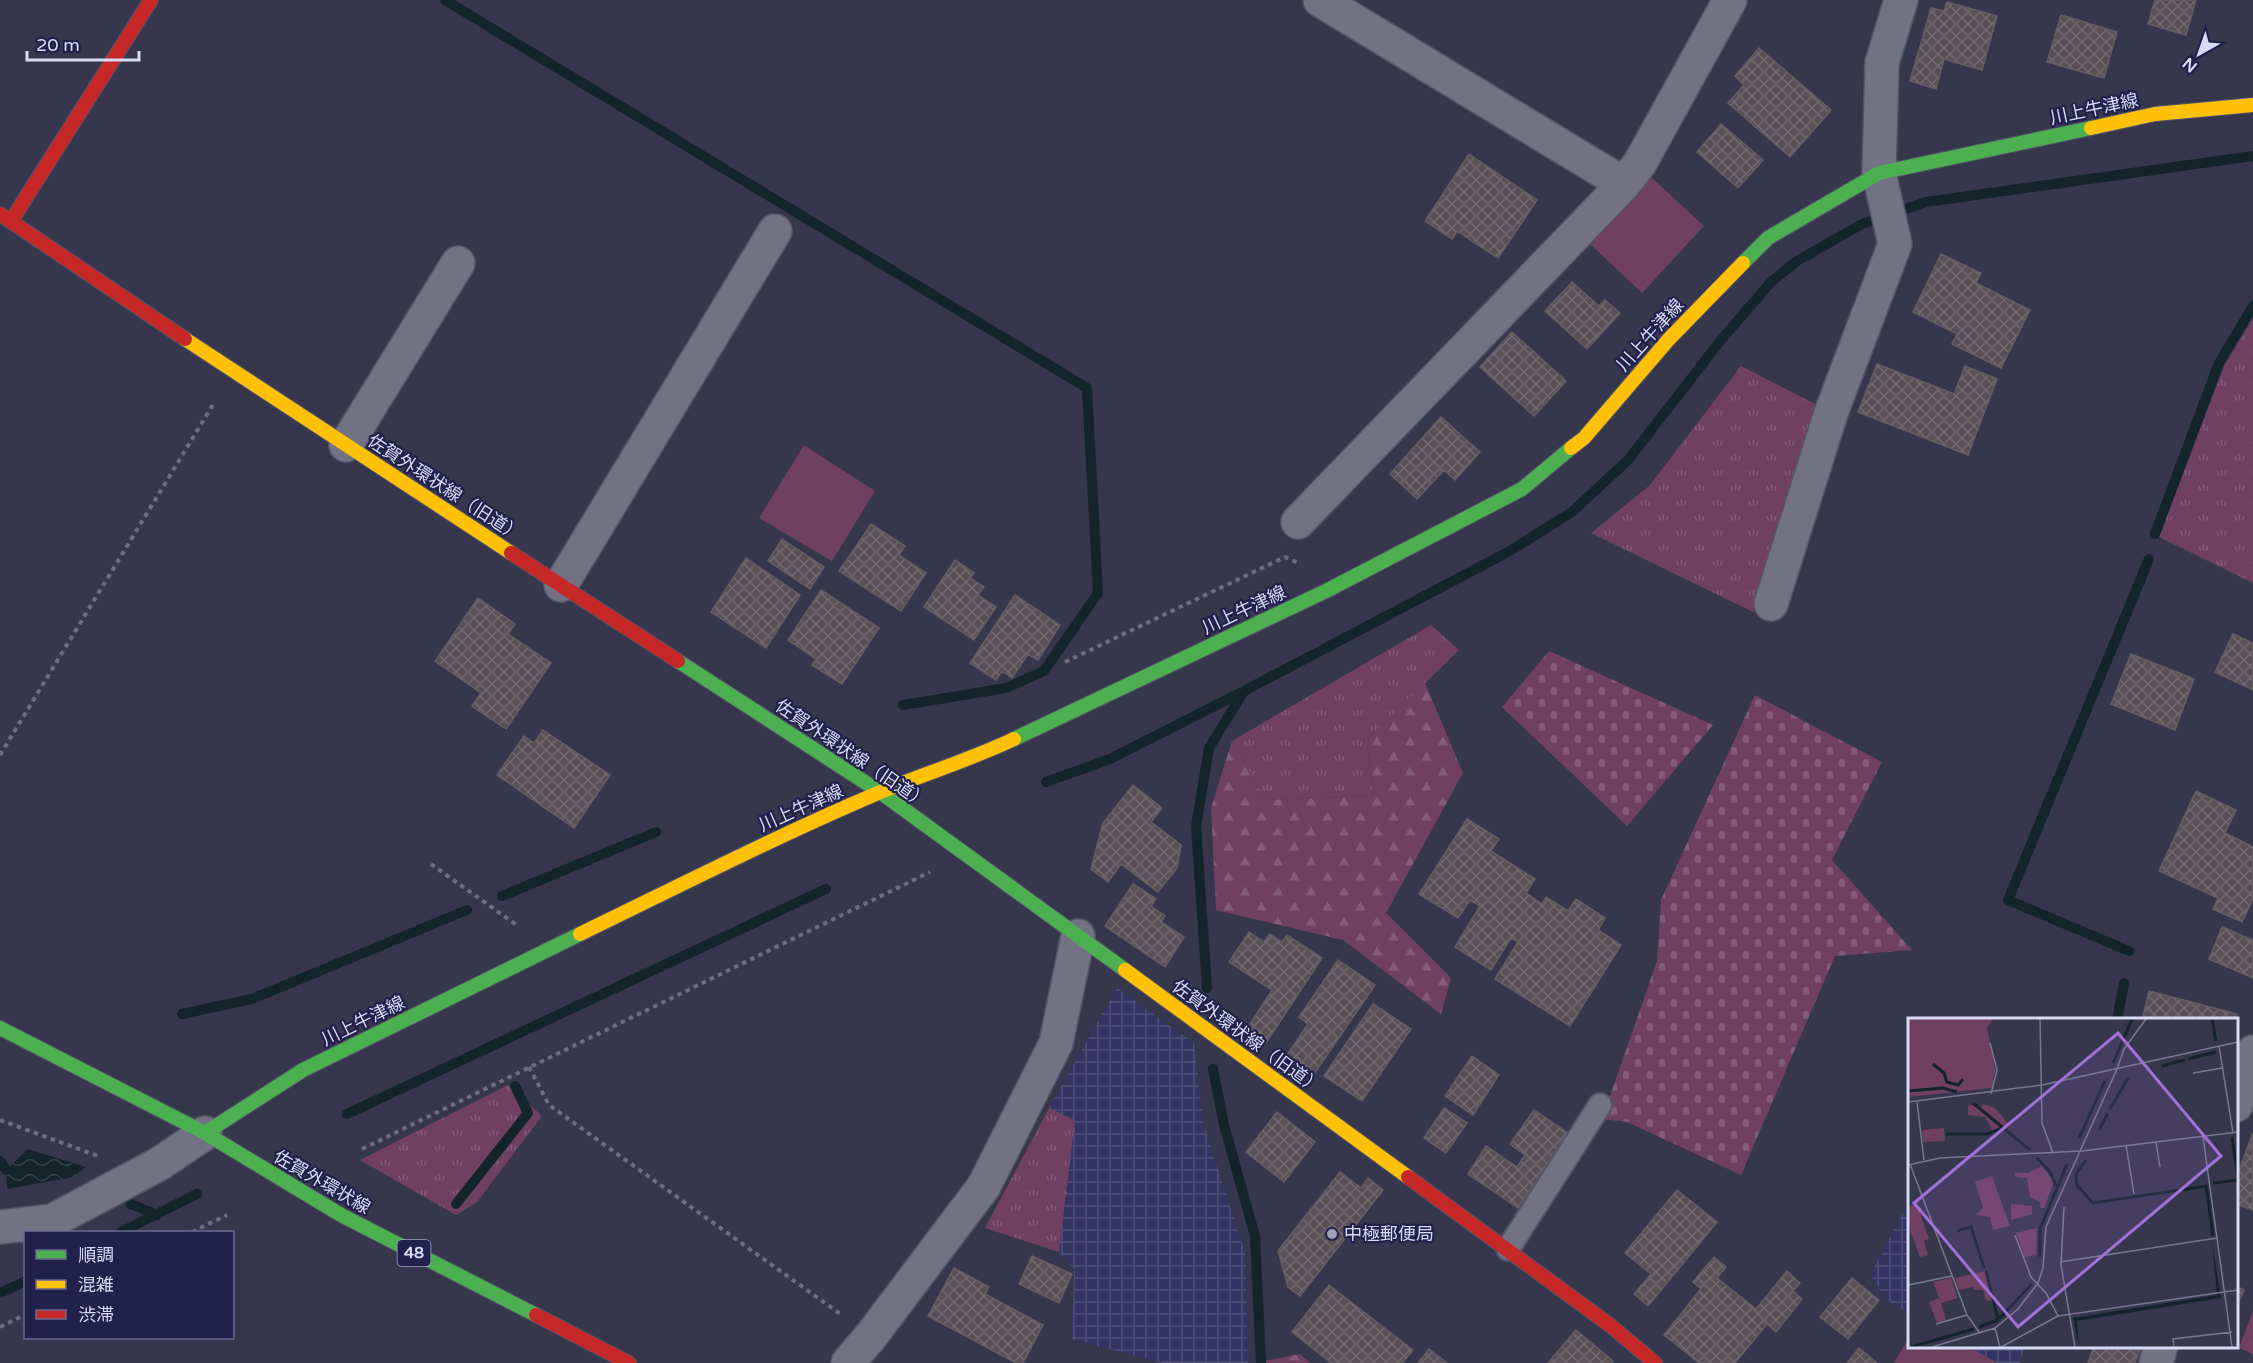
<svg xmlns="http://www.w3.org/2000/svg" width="2253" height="1363" viewBox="0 0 2253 1363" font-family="'Varela Round','Noto Sans JP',sans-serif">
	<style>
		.industrial { fill: url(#industrial-grid) }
		.grass { fill: url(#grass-tufts) }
		.forest { fill: url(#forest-firs) }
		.cemetery { fill: url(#cemetery-stones) }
		.garden { fill: #704063 }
		.water { fill: url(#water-waves) }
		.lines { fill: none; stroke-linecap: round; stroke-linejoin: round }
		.stream { stroke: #13242b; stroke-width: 10 }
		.building { fill: url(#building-cross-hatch); stroke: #665d64; stroke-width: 1.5 }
		.lane-casing { stroke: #545469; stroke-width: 26 }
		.street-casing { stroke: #545469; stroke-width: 36 }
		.fast-casing { stroke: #545469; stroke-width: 16 }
		.slow-casing { stroke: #545469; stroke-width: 16 }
		.jam-casing { stroke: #545469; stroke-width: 16 }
		.path { stroke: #6d6d7f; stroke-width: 4; stroke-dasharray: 4.5 4.5; stroke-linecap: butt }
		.lane { stroke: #727284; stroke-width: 22 }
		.street { stroke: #727284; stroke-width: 33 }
		.fast { stroke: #4caf50; stroke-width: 14 }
		.slow { stroke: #ffc107; stroke-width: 14 }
		.jam { stroke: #c62828; stroke-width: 14 }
		.poi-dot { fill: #9fa1bb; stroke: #22214c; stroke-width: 2 }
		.labels { text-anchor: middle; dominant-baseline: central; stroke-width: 4.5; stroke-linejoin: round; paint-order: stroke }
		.shield { fill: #22214c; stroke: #a1a3c3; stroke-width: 1.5 }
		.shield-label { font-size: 16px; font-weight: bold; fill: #d8dbf6 }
		.street-label { font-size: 18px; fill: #d8dbf6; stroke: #22214c }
		.poi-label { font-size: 18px; fill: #d8dbf6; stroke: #22214c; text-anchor: start }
		.inset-river { fill: none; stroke: #13242b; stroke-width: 3 }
		.inset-road { fill: none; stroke: #777891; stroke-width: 1.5 }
		.view { fill: #a072d5; fill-opacity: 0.15; stroke: #a072d5; stroke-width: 3 }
		.inset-edge { fill: none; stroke: #d8dbf6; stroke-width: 3 }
	</style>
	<defs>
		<pattern id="industrial-grid" width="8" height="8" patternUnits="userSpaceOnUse" patternTransform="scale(1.5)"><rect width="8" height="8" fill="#343463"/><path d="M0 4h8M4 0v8" fill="none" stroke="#51517a"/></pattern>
		<pattern id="grass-tufts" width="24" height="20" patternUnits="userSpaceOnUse" patternTransform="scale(1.5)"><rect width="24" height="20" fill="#704063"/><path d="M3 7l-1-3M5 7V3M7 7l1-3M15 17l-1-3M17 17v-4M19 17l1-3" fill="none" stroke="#845b7a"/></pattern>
		<pattern id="forest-firs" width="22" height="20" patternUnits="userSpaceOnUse" patternTransform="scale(1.5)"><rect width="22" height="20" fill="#704063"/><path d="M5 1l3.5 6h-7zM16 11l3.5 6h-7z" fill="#845b7a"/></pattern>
		<pattern id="cemetery-stones" width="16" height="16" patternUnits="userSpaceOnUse" patternTransform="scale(1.5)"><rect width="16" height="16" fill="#704063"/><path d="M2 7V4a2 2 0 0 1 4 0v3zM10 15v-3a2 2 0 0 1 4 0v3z" fill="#845b7a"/></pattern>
		<pattern id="water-waves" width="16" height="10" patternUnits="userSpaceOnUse" patternTransform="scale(1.5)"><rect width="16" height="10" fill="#13242b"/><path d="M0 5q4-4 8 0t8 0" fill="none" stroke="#35434a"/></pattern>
		<pattern id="building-cross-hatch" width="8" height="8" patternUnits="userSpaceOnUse" patternTransform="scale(1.5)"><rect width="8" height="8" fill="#594f57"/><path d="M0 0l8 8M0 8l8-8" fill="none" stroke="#706870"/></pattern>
	</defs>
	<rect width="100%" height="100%" fill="#36364d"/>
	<path class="industrial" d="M1117,988L1194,1043L1203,1121L1246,1256L1248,1363H1163L1072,1339L1074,1269L1059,1252L1075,1120L1049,1108Z
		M1909,1202V1313L1888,1301L1870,1275Z
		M1969,1347H2024L2020,1363H1998Z"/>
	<path class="grass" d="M2253,318V583L2159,537L2224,366Z
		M1741,366L1823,408L1753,612L1591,533L1650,485Z
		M1431,625L1459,650L1367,740L1373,796L1265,800L1232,741Z
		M508,1085L542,1116L477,1202L456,1215L360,1160Z
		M1049,1108L1075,1120L1059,1252L985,1228Z
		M2253,1311V1354L2239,1348Z"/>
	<path class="forest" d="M1425,683L1463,773L1386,913L1451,978L1441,1014L1343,940L1216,910L1211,808L1232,741L1265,800L1373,796L1367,740Z
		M1300,1354L1310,1363H1255Z"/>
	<path class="cemetery" d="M1549,651L1713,725L1627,826L1502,707Z
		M1755,695L1882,762L1832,860L1912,950L1835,956L1741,1175L1627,1122L1602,1119L1657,961L1661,900Z"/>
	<path class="garden" d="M1650,176L1704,226L1642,293L1588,242Z
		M804,445L875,491L832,561L759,518Z
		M1909,1337L1910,1346L1969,1347L1998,1363H1894Z"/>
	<path class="water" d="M28,1149L86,1167L73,1177L7,1189L6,1170Z"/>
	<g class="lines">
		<path class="stream" d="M445,0L1087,388L1098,593L1044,671L1006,688L903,705
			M2155,534L2219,363L2253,306
			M1046,782L1110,759L1244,691L1508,552L1572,512L1628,460L1721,340L1771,282L1797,261L1862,224L1926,202L2253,156
			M502,896L656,832
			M2129,951L2008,900L2149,559
			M1207,988L1196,826L1209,748L1244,691
			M182,1014L252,999L467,910
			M2117,1020L2124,983
			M1213,1069L1224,1125L1255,1236L1261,1363
			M347,1114L826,889
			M0,1161L6,1170
			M131,1204L157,1215
			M456,1204L528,1113L515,1086
			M121,1232L197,1194
			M0,1293L26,1281"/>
	</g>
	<path class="building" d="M2155,0H2196L2186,35L2148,24Z
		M1947,2L1997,16L1982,70L1944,59L1936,89L1910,81L1931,8L1944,11Z
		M2061,15L2117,32L2104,78L2047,62Z
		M1759,48L1831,110L1790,157L1728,103L1744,85L1735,76Z
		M1721,124L1763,160L1738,188L1697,152Z
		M1469,154L1537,200L1498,258L1457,231L1452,239L1425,221Z
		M1941,254L1981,273L1976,283L2030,310L2001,368L1952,344L1957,334L1913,312Z
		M1572,282L1599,306L1605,300L1620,313L1587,349L1545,311Z
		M1512,332L1566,381L1534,416L1480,367Z
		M1877,364L1954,394L1965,366L1997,379L1968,455L1858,412Z
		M1441,417L1480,452L1455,480L1444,470L1417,499L1390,474Z
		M871,524L905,546L899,555L926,573L901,611L839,571Z
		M782,539L824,567L810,589L768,561Z
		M746,558L800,595L766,648L711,612Z
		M955,560L974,573L970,578L984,587L978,595L996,607L974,640L924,607Z
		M821,590L879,628L842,684L812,665L816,659L788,640Z
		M1015,595L1060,625L1038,660L1028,654L1012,678L1002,671L996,680L970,663Z
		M478,598L515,624L508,634L551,663L506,729L472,706L481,693L435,661Z
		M2233,634L2253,643V690L2215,672Z
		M2131,654L2194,679L2175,730L2111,704Z
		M543,730L610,775L574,828L497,775L524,736L534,743Z
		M1133,785L1162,808L1151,822L1181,845L1177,868L1158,892L1121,864L1108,882L1091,869L1103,823Z
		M2196,791L2236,810L2225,833L2253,847V899L2242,922L2213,909L2218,898L2159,871Z
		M1467,819L1499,839L1491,851L1535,879L1526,893L1542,904L1546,897L1568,911L1576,899L1605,918L1598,930L1621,945L1570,1026L1495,979L1518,942L1511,938L1491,970L1455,947L1480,906L1470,900L1458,918L1419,894Z
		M1133,884L1156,899L1151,906L1165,916L1161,922L1184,937L1165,967L1105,926Z
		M2222,927L2253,940V978L2209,959Z
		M1249,932L1264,942L1270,934L1282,942L1287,935L1322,958L1266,1043L1246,1030L1272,990L1229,962Z
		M1338,960L1375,985L1312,1077L1285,1058L1308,1024L1299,1017Z
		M2149,991L2237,1014L2235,1020H2142Z
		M1373,1004L1411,1029L1362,1101L1324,1076Z
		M1472,1056L1499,1075L1473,1115L1445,1096Z
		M1444,1108L1467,1123L1446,1153L1424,1138Z
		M1534,1110L1568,1133L1518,1208L1468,1174L1486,1146L1517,1167L1525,1155L1510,1144Z
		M1277,1112L1315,1142L1284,1182L1246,1152Z
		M2253,1133V1210L2236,1204V1178Z
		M1340,1172L1361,1188L1368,1178L1383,1190L1300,1296L1288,1287L1278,1251Z
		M1677,1190L1717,1222L1648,1306L1634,1294L1651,1274L1625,1253Z
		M1032,1256L1072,1274L1059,1303L1019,1284Z
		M1714,1257L1726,1267L1717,1278L1756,1309L1787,1271L1800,1283L1793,1291L1802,1299L1776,1332L1767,1324L1735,1363H1699L1664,1335L1701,1289L1693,1282Z
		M954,1268L989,1287L985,1294L1043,1325L1023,1363H1016L928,1316Z
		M1852,1278L1879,1300L1848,1339L1820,1317Z
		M1329,1285L1413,1350L1402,1363H1331L1292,1332Z
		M2236,1286L2244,1290L2236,1308Z
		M1576,1330L1613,1361L1611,1363H1548Z
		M2094,1346H2134L2140,1349L2135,1363H2088Z
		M1859,1348L1877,1363H1847Z
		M1429,1349L1447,1363H1418Z"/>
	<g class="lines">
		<g class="lane-casing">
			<path id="lane" d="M1508,1249L1600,1105"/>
		</g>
		<g class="street-casing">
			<path id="street" d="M1320,0L1624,184
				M346,445L458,263
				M1298,522L1624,184L1640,163L1730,0
				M561,585L775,231
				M1771,604L1831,413L1895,244L1879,173L1882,63L1901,0
				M2236,1105L2253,1052
				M0,1227L52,1221L159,1164L205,1133
				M848,1363L871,1336L984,1186L1056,1043L1078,936
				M2156,1363L2161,1346"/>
		</g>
		<g class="fast-casing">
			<path id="fast" d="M1743,263L1768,238L1879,173L2091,128
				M678,661L880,792L1125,970
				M1014,739L1326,591L1522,489L1571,448
				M0,1028L205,1133L341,1215L536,1315
				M205,1133L303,1070L580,934"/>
		</g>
		<g class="slow-casing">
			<path id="slow" d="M2091,128L2155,114L2253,105
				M185,339L511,553
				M1571,448L1584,438L1669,339L1743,263
				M580,934C679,886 777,836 878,793C923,774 970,760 1014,739
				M1125,970L1408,1177"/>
		</g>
		<g class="jam-casing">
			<path id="jam" d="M0,214L185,339
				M11,221L151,0
				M511,553L678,661
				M1408,1177L1611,1326L1655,1363
				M536,1315L629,1363"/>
		</g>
		<path class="path" d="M1065,662L1285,557L1301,564
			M0,755L214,403
			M431,864L518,926
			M529,1067L549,1105L843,1316
			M0,1120L98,1156
			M362,1149L930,872
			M192,1232L227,1215
			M0,1327L26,1314"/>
		<use href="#lane" class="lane"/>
		<use href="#street" class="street"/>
		<use href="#fast" class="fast"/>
		<use href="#slow" class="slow"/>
		<use href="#jam" class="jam"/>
	</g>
	<circle class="poi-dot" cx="1332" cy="1234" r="6"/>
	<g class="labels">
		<rect class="shield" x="397.5" y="1240" width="33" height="26" rx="4.5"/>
		<g class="shield-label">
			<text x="414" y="1253">48</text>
		</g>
		<g class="street-label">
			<text transform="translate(2094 109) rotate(-12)">川上牛津線</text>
			<text transform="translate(1650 335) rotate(-48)">川上牛津線</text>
			<text transform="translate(445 488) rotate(33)">佐賀外環状線（旧道）</text>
			<text transform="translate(1244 610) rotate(-25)">川上牛津線</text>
			<text transform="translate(852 754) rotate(34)">佐賀外環状線（旧道）</text>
			<text transform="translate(801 808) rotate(-24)">川上牛津線</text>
			<text transform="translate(363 1021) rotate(-26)">川上牛津線</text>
			<text transform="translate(1247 1037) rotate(36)">佐賀外環状線（旧道）</text>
			<text transform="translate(322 1182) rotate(30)">佐賀外環状線</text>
		</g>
		<g class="poi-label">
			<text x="1344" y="1234">中極郵便局</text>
		</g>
	</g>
	<g transform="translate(1908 1018)">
		<rect width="330" height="330" fill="#36364d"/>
		<path d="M0,1H85L79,9L87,52L84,70L0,79ZM138,161L146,164L136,190H132L133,175L129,170ZM9,186L21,221L16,223L20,237L12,239L0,206V188ZM129,210L128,237L117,239L108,215ZM77,253L86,282L78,283L75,272H66L65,269L51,272L47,260ZM43,260L50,280L33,285L38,302L29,305L21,284L31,280L25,264Z" fill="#704063"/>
		<path d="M65,86L72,92L75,86L87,90L100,105L93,114H85L77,99L60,97V88ZM134,148L146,164L138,161L129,170L133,174V184L122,179L119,160L108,159L106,155H120Z" fill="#704063"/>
		<path d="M84,158L102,208L85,212L82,199L68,197L75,190L67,164ZM103,186L124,188V196L103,202Z" fill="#704063"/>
		<path d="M0,1H48L51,15L45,25L0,37ZM36,110L37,123L15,124L14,112Z" fill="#704063"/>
		<path d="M304,224L313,280L169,303L171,329L165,300L309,277Z" fill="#13242b"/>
		<path class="inset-river" d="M304,1L308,23M280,41L308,34M205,45L224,1M25,46L36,55L39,64L50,67L55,61M254,48L277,42M0,73L35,70L49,74M65,85L122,132M202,91L220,60M191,112L200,95M38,116H79L95,110M324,119L330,161M171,120L197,63M129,140L142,154L148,168M178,142L168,156L169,167L185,185L298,168M305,165L330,162M298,167L305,218M49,213L63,209L76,250M132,239V211L159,146M78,253L90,301M71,309L90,302L124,266M3,329L66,311"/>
		<path class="inset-road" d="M132,1L134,105L145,135M82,25L89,52L83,76M311,28L325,115M209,51L216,31L238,1M285,55L314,50M0,84L134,67L330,24M9,84L16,142M295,119L324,329M248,124L252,149M218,127L226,176M2,146L59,297L71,314M0,147L32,140L174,133L330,114M156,189L153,247L167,329M107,217L123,259L138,275L150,298L330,272M152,244L309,220M0,267L44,258M28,306L59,297M87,310L92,329M24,329L87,310L110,291L130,265L135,250L138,209L209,51M93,329L150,298M266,329L265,321L324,314"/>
		<path class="view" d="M210,15L313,138L110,309L6,185Z"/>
		<rect width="330" height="330" class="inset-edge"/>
	</g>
	<rect x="24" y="1231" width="210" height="108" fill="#22214c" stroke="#6b6b90" stroke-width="1.5"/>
	<rect x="36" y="1250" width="30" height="9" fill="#4caf50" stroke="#6b6b90" stroke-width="1.5"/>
	<text x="78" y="1261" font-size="18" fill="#d8dbf6">順調</text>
	<rect x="36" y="1280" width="30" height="9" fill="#ffc107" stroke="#6b6b90" stroke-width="1.5"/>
	<text x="78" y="1291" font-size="18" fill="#d8dbf6">混雑</text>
	<rect x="36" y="1310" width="30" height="9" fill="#c62828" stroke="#6b6b90" stroke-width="1.5"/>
	<text x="78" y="1321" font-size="18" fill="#d8dbf6">渋滞</text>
	<g transform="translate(2199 54) rotate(220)" stroke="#22214c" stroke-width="4.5" paint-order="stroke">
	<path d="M0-4.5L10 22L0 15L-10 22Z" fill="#d8dbf6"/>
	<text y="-9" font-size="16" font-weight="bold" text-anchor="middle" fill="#d8dbf6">N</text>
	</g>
	<path d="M27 51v9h112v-9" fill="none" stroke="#d8dbf6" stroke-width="3"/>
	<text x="36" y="51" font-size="18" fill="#d8dbf6" stroke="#22214c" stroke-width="4.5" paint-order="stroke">20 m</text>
</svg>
